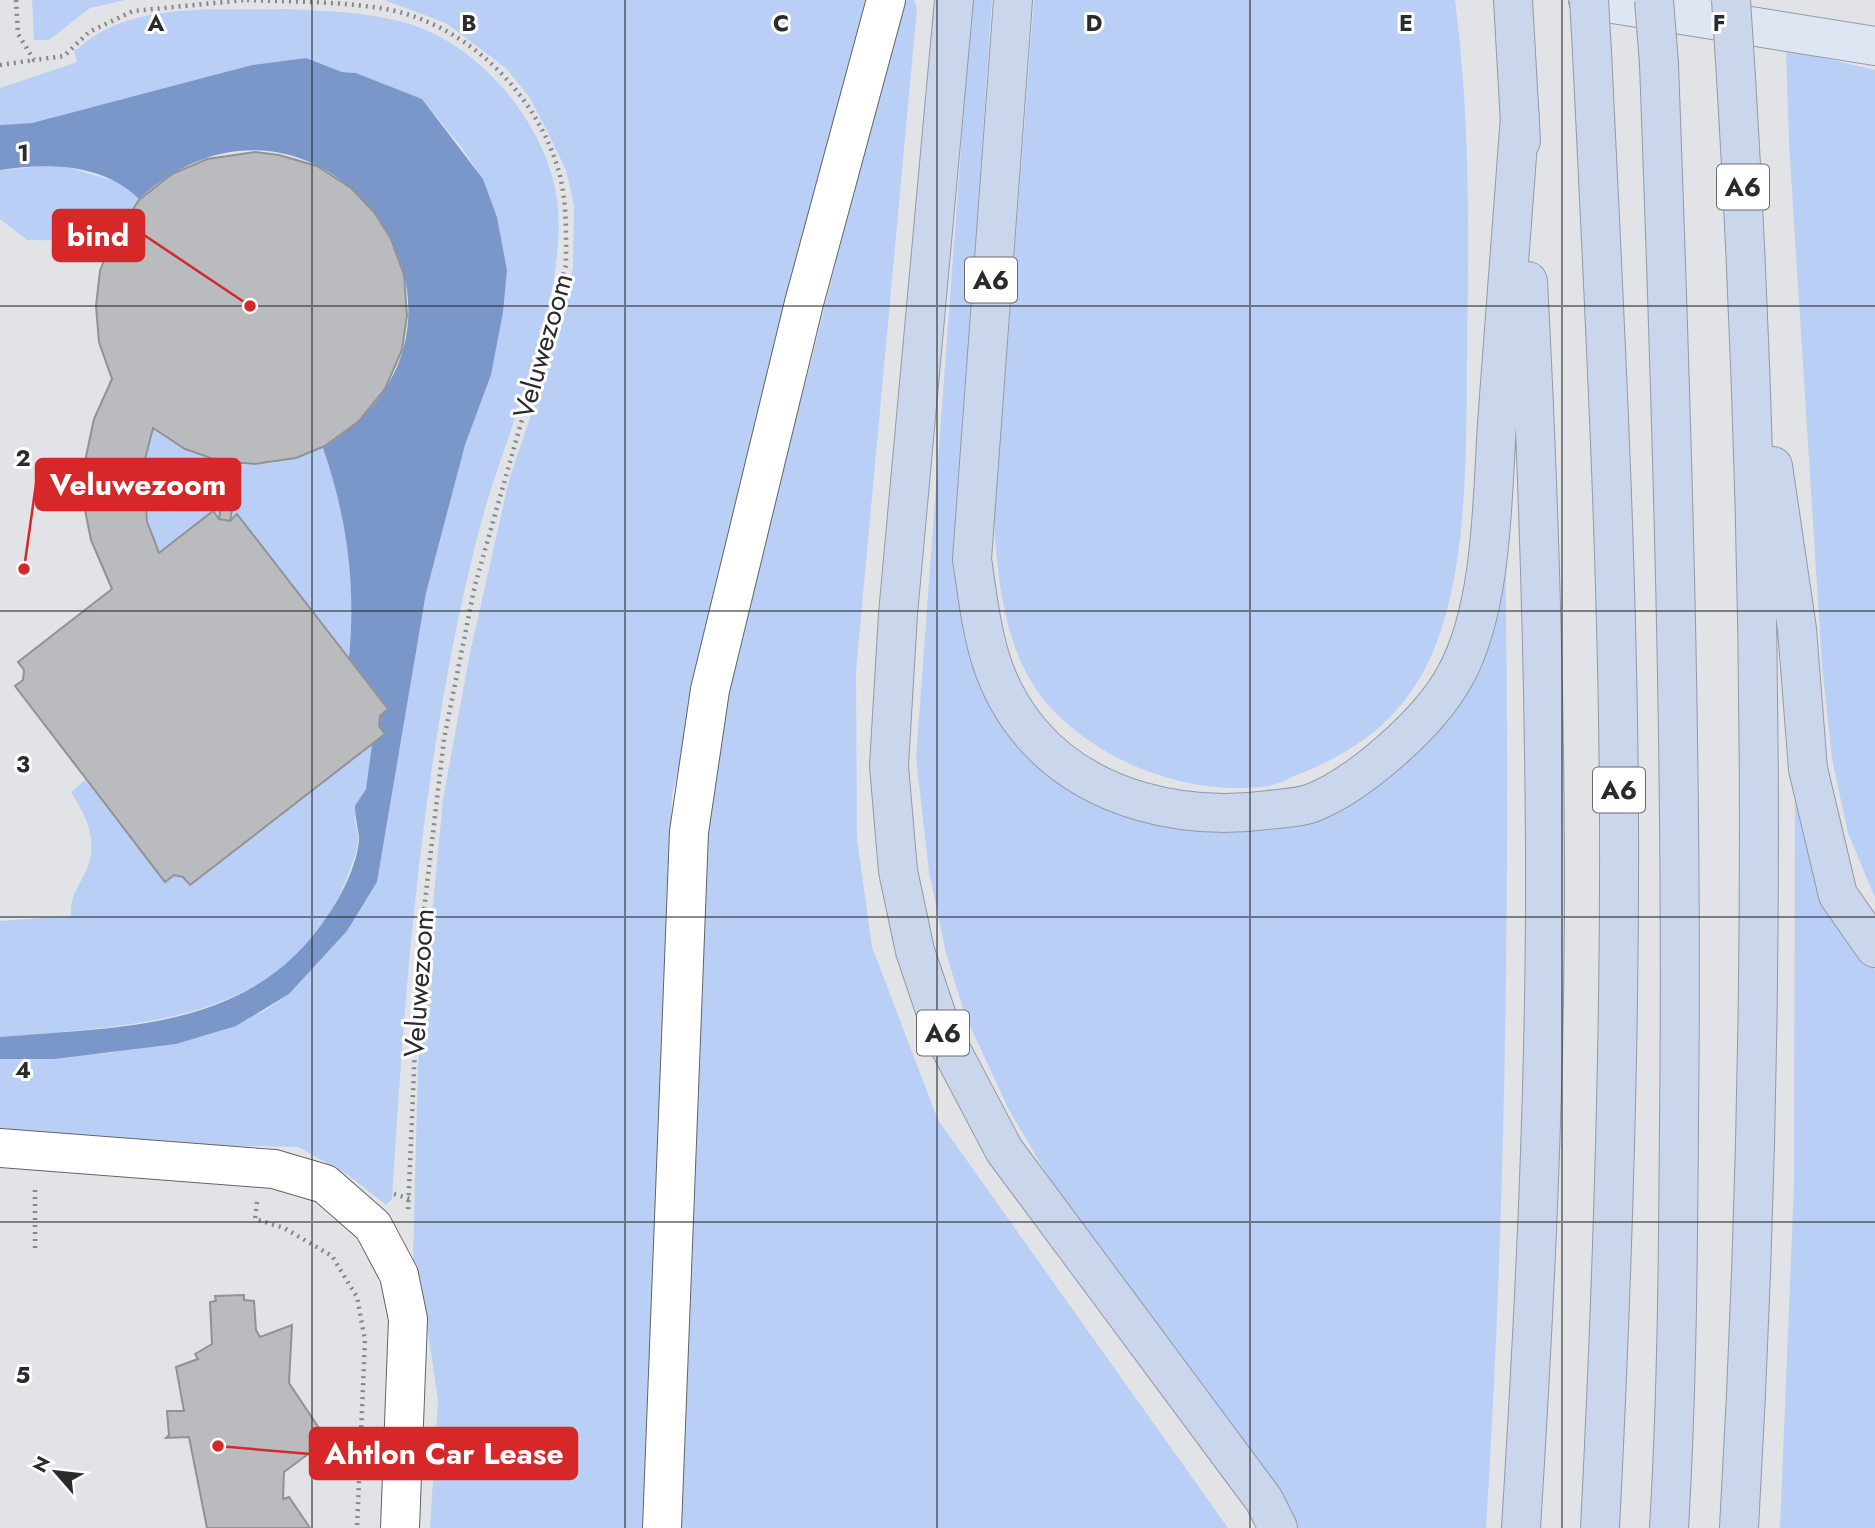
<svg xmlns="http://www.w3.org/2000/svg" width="1875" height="1528" viewBox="0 0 1875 1528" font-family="Jost,sans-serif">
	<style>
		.green { fill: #bacff6 }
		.water { fill: #7b97ca }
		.building { fill: #b9bbbe; stroke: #919295; stroke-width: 2 }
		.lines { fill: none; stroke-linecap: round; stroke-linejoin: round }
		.minor-casing { stroke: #626467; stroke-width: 40 }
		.major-casing { stroke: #929aa8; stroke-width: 40 }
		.highway-casing { stroke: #929aa8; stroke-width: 40 }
		.path { stroke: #868789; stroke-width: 4.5; stroke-dasharray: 2 5; stroke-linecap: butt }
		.minor { stroke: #fff; stroke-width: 38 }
		.major { stroke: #dfe6f3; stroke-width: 38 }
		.highway { stroke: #cad6eb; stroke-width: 38 }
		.highway-bridge-casing { stroke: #929aa8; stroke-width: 40; stroke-linecap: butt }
		.highway-bridge { stroke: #cad6eb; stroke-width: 38 }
		.grid { fill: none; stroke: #2a2b2c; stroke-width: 2; stroke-opacity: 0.55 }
		.labels { text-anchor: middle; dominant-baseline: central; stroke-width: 6; stroke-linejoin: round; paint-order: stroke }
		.shield { fill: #fff; stroke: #6a6b6b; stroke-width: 2 }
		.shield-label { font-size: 26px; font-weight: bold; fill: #2a2b2c }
		.street-label { font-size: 28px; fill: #2a2b2c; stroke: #fff }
		.grid-label { font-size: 23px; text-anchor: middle; font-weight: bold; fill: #2a2b2c; stroke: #fff; stroke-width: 6; stroke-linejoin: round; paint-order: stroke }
		.leader { fill: none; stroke: #d62828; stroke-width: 2.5 }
		.callout-dot { fill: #d62828; stroke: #fff; stroke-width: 2.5 }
		.callout { fill: #d62828; stroke: #d62828; stroke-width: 2.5 }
		.callout-label { font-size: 30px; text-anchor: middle; font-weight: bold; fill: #fff }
	</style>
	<rect width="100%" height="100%" fill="#e1e3e6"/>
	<path class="green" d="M32,0H125L90,8L49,40H34Z
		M384,0H865L672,795L644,1528H430L438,1400L423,1300L413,1261L418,1064L443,799L470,653L509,480L563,320L573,266L574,206L566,170L548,133L530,98L506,68L446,23Z
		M902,0H914L917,8L856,671L857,839L872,947L938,1120L1228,1528H679L709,817L731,678Z
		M972,0H992L954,559L1009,723L1206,829L1395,769L1505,527C1510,861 1507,1194 1486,1528H1287L1060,1197L1008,1108L965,1015L946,953L929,872L916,758Z
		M1034,0H1455C1470,115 1469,233 1467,349C1466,446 1470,580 1426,667C1399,719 1358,750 1304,772C1293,776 1280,784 1268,786C1191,797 1103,764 1051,708C1006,660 998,585 994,523Z
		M286,9C328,11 370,12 410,24C478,46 537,114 554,183C576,274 515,410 488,499C476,538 467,580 458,620C418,813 404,1002 392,1199L386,1205L348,1175L298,1147L198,1145L0,1128V1059L111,1053L261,1013L289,994L347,931L377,882L426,593L465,445L491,375L507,270L497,217L483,179L462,148L422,99L356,73L342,72L306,58L252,65L32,123L0,125V88L77,62L74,51C84,44 94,35 105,30C158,3 228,11 286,9Z
		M1786,49L1875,70V898L1848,833L1832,759L1822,665L1789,143Z
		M59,165L122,183L139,199L108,241L27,240L0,219V170Z
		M153,429C207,470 260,475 323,448C347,518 356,584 349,658L238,515L230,520L219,519L213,511L159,552C142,511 139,472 153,429Z
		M372,745C371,758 371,774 367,787C364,796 356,804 355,815C354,822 358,829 358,836C359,847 353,862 349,872C293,1025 137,1025 0,1037V921L71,916C70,898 76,891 84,875C100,844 88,819 71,792L85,780L164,881L173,875L183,877L189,885Z
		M1795,780L1855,942L1875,970V1528H1780L1794,1185Z"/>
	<path class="water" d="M306,58L342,72L356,73L422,99L483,179L497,217L507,270L503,312L491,375L465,445L426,593L377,882L347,931L289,994L236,1026L176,1044L54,1059H0V1037C126,1026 254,1031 330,912C343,893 359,860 359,837C358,827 355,817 355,806L366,789L372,745L385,734L379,726L381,716L389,709L349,658C356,584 347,518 323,448C530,321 318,37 139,199C102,163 48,163 0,170V125L32,123L252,65Z"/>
	<path class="building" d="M255,152L279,155L317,166L351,188L374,212L391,239L404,275L407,316L402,350L385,389L359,421L325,446L296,458L255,464L219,461L185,449L153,428L143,467L147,521L159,553L213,511L219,519L230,521L237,514L388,709L380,716L379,726L385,734L190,885L183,877L174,875L165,882L15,686L23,680L24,670L18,662L112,589L91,540L85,510L74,499L76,480L72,479L84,466L94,419L112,379L99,342L96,306L100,271L111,242L139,200L172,174L207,159Z
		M229,462L240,464L230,521L219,519Z
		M244,1295V1300L254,1301L256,1330L260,1337L292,1325L289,1383L327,1440L284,1472L283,1499L289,1497L310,1528H207L189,1437L166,1438L169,1435L167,1411H184L176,1367L198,1359L195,1354L212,1344L210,1302L216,1301L215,1296Z"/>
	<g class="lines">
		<g class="minor-casing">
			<path id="minor" d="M0,1148L274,1169L325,1184L373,1226L399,1275L408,1319L400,1528
				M662,1528L689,832L710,690L804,303L886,0"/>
		</g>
		<g class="major-casing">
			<path id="major" d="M1588,0L1875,46"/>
		</g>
		<g class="highway-casing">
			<path id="highway" d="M954,0L898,614L889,766L898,871L915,951L943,1034L1004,1150L1264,1500L1278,1528
				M1013,0L972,559C982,626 986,681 1032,734C1090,801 1185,821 1268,810C1282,808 1299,808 1312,803C1360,784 1430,722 1455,676C1493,607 1492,501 1497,423C1505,321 1512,218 1520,116
				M1513,0L1521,141
				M1592,52C1604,306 1618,561 1619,816C1620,1053 1612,1291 1600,1528
				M1659,64C1672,417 1683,770 1679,1123C1678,1259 1677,1393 1669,1528
				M1736,77C1765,560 1767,1045 1739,1528
				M1773,466L1797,629L1808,769L1838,895L1875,948
				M1521,1528C1535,1303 1546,1077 1545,852C1544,661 1538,471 1528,281"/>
		</g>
		<path class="path" d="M16,0L18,34L34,60L64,56L89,32L133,11L245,0
			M247,0C295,2 343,1 391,10C471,27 542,99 561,180C567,208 566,237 566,265L475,585L444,739L419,953L408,1212
			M0,65L34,60
			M394,1194L410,1199
			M257,1202L255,1219L284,1228L332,1256L357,1297L365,1340L357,1528
			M35,1248V1186"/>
		<use href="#minor" class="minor"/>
		<use href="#major" class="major"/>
		<use href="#highway" class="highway"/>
		<g class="highway-bridge-casing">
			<path id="highway-bridge" d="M1589,0L1592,52
				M1654,0L1659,64
				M1731,0L1736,77"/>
		</g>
		<use href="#highway-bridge" class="highway-bridge"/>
	</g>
	<path class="grid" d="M312,0V1528M625,0V1528M937,0V1528M1250,0V1528M1562,0V1528M0,306H1875M0,611H1875M0,917H1875M0,1222H1875"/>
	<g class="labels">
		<g class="shield">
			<rect x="1717" y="164.5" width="52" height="45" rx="5"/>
			<rect x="965" y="257.5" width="52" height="45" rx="5"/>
			<rect x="1593" y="767.5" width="52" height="45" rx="5"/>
			<rect x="917" y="1010.5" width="52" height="45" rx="5"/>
		</g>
		<g class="shield-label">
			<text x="1743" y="187">A6</text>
			<text x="991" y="280">A6</text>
			<text x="1619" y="790">A6</text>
			<text x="943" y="1033">A6</text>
		</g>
		<g class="street-label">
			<text transform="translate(543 346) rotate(-74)">Veluwezoom</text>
			<text transform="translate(419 983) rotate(-86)">Veluwezoom</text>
		</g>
	</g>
	<g class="grid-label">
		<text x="156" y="31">A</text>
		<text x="469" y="31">B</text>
		<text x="781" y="31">C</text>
		<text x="1094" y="31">D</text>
		<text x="1406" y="31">E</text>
		<text x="1719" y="31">F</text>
		<text x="23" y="161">1</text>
		<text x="23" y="466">2</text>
		<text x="23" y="772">3</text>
		<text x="23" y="1078">4</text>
		<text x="23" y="1383">5</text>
	</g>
	<path class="leader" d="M250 306L144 235M24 569L36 484M218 1446L310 1454"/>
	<g class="callout-dot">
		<circle cx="250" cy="306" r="7"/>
		<circle cx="24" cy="569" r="7"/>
		<circle cx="218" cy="1446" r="7"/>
	</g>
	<g class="callout">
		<rect x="53" y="210" width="91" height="51" rx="7"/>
		<rect x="36" y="459" width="204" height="51" rx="7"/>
		<rect x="310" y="1428" width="267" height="51" rx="7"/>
	</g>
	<g class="callout-label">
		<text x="98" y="246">bind</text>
		<text x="138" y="495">Veluwezoom</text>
		<text x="444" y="1464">Ahtlon Car Lease</text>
	</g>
	<g transform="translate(56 1472) rotate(298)" stroke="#ffffff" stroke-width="5" paint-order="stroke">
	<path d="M0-5L12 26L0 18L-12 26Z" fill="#2a2b2c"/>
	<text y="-10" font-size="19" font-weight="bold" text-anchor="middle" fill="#2a2b2c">N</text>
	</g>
</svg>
